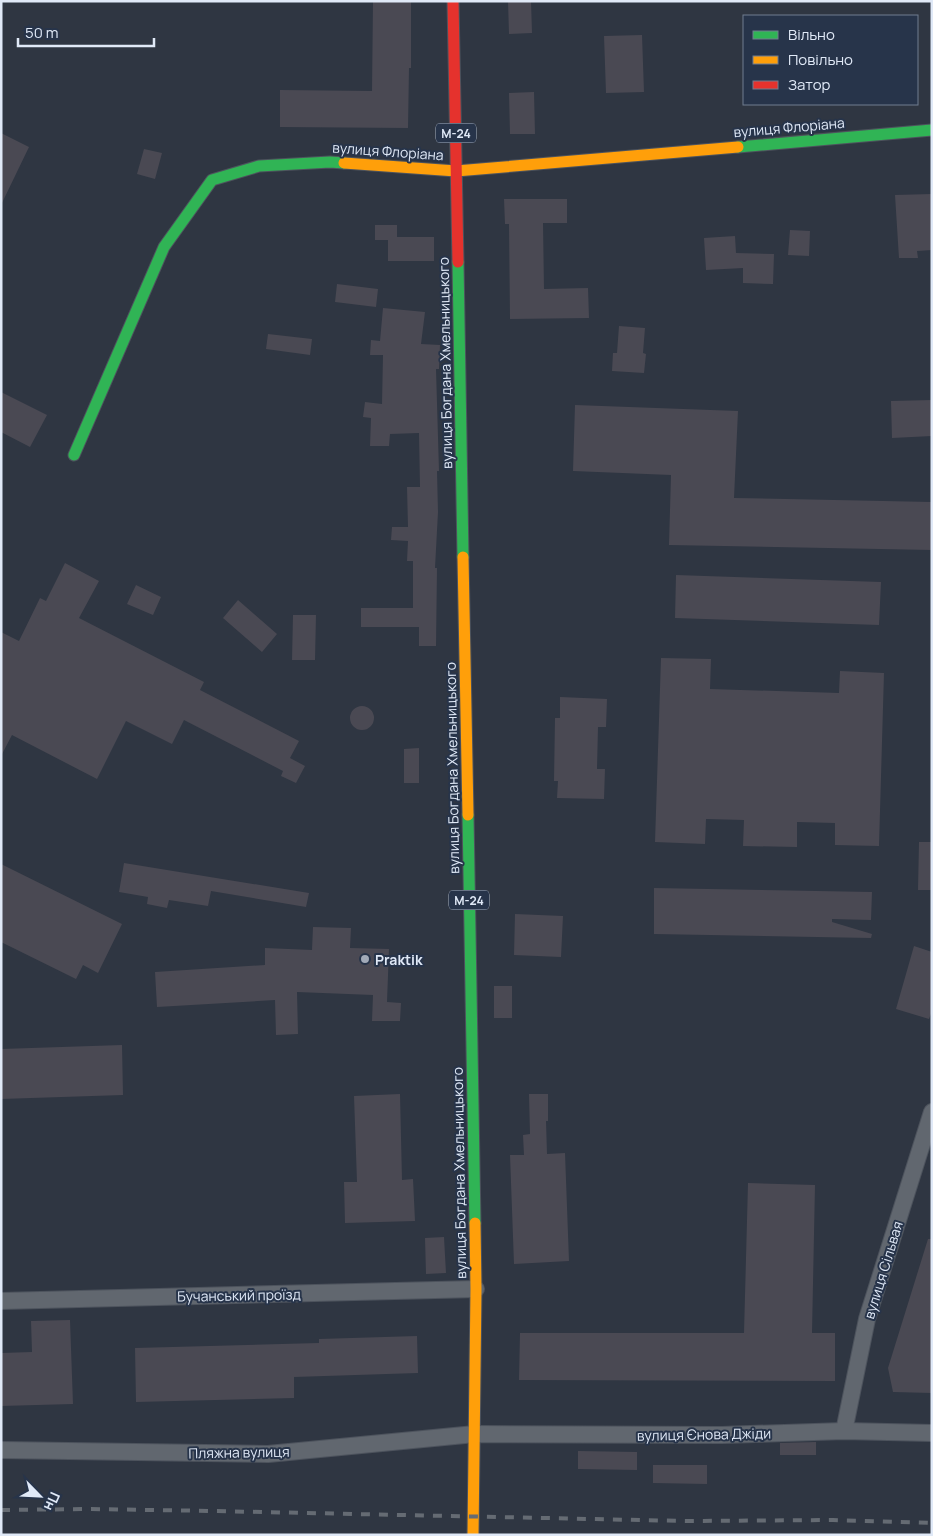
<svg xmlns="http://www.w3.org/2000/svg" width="933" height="1536" viewBox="0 0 933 1536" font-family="Manrope,sans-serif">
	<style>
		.building { fill: #4a4953 }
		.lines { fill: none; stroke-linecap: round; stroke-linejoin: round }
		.street-casing { stroke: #4d535d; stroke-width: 18 }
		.fast-casing { stroke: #4d535d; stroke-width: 13 }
		.slow-casing { stroke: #4d535d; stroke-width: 13 }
		.jam-casing { stroke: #4d535d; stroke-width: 13 }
		.street { stroke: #61676f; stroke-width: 16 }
		.fast { stroke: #30b455; stroke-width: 11 }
		.slow { stroke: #ff9f0a; stroke-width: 11 }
		.jam { stroke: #e5322d; stroke-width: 11 }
		.rail { stroke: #656b73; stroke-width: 4; stroke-dasharray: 9 9; stroke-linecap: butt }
		.poi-dot { fill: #a2aab8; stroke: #27344a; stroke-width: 2 }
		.labels { text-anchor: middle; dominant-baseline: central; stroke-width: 4; stroke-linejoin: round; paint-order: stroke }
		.shield { fill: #27344a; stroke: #a8b3c3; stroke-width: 1 }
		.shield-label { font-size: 12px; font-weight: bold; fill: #e0e9f7 }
		.street-label { font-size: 14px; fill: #e0e9f7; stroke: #27344a }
		.poi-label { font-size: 14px; font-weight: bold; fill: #e0e9f7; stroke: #27344a; text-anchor: start }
	</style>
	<rect width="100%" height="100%" fill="#2f3642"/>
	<path class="building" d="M373,1H411V68H409L408,128L280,127V90L372,91Z
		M508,1H531L532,33L509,34Z
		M642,35L644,92L606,93L604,36Z
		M534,92L535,134H510L509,93Z
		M1,133L29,147L1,205Z
		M144,149L162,153L155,179L137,174Z
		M932,194V250L917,251L918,258H899L895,195Z
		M504,199H567V223H543L544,289L588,288L589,318L510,319L509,224H505Z
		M375,225H397V237H434V261H388V240H375Z
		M790,230L810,231L809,256L788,255Z
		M735,236L736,253L774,254L773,284L743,283V268L706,270L704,238Z
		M337,284L378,289L376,307L335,302Z
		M383,308L425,312L421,344L440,345L439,369H436L439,471H437L438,512L435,568H437L436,646H419V627H361V608H413V561H407L408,541L391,540L392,527H408L407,487H420L419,433L390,434L389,446H370L371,418L363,417L365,402L382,404L383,355H370L371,340L380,341Z
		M619,326L645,328L643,353L646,354L644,373L612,371L613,353H617Z
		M268,334L312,339L310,355L266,349Z
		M1,392L47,415L30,447L1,432Z
		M932,400V436L892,438L891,401Z
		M575,405L738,411L734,498L932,502V550L669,545L671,475L573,471Z
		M65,563L99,581L79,618L204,682L200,690L299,741L290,758L305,766L296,783L281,776L283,771L184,720L172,744L126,721L97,779L12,735L1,756V632L19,641L40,598L46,601Z
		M676,575L881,582L879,625L675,618Z
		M136,585L161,597L153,615L127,604Z
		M238,600L277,634L262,652L223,618Z
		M293,615H316L315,660H292Z
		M661,658L711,659L710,689L839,693L840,671L884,673L879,846L835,845V823L797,822V847L743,846L744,820L706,819L705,844L655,842Z
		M560,697L607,699L606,727H598L597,769H605L604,799L557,798L558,781H554L555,718H560Z
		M350 718a12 12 0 1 1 24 0a12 12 0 1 1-24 0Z
		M419,748V783H404V749Z
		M919,842H932V890H918Z
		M124,863L309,893L306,907L211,891L208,906L169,900L167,908L147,904L148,897L119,892Z
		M1,864L122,924L98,973L83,965L76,979L1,942Z
		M654,888L872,892L871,920L832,919V922L872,934L871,938L654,934Z
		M515,914L563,916L561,957L514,955Z
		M313,927L351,928L350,948L389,949L387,1002L401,1003L400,1021H372L373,995L297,992L298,1034L276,1035L275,1000L157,1007L155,972L265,965V948L312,950Z
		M914,946L932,952V1011L929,1019L896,1009Z
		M494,986H512V1018H494Z
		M122,1045L123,1095L1,1099V1049Z
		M400,1094L402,1180L413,1179L415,1221L345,1223L344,1182H357L354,1096Z
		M529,1094H548V1121H546L547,1154L565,1153L569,1261L514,1264L510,1155H524L523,1135L530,1134Z
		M748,1183L815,1185L812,1333H835V1381L519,1380L520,1333H744Z
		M444,1237L446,1273L426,1274L425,1238Z
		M928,1239H932V1393L893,1392L888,1368Z
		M70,1320L73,1404L1,1406V1353L32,1352L31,1321Z
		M417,1336L418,1373L294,1377V1398L136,1402L135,1348L319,1343V1339Z
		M816,1442V1455H780V1443Z
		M578,1451L637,1452V1470L578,1469Z
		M653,1465H707V1484L653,1483Z"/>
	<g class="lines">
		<g class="street-casing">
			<path id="street" d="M1,1301L476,1289
				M844,1431L867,1319L932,1112
				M1,1450L268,1454L475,1434L722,1435L844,1431L932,1433"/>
		</g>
		<g class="fast-casing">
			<path id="fast" d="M738,147L932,130
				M458,262L463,557
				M74,455L164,247L212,180L259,166L330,162L344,163
				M468,815L475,1223"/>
		</g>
		<g class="slow-casing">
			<path id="slow" d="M344,163L456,171L738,147
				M463,557L468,815
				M473,1535L476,1289L475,1223"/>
		</g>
		<g class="jam-casing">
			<path id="jam" d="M453,1L458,262"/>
		</g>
		<use href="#street" class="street"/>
		<use href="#fast" class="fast"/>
		<use href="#slow" class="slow"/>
		<use href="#jam" class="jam"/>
		<path class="rail" d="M1,1510L91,1509L213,1511L686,1521L833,1520L932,1523"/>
	</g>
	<circle class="poi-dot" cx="365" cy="959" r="5"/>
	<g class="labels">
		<g class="shield">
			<rect x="436" y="123.5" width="40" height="19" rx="4"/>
			<rect x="449" y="890.5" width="40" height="19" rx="4"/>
		</g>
		<g class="shield-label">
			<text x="456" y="133">М-24</text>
			<text x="469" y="900">М-24</text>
		</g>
		<g class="street-label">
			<text transform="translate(789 127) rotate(-5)">вулиця Флоріана</text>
			<text transform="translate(388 151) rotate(4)">вулиця Флоріана</text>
			<text transform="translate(445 363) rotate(-91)">вулиця Богдана Хмельницького</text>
			<text transform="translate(452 768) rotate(-91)">вулиця Богдана Хмельницького</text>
			<text transform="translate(459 1173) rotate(-91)">вулиця Богдана Хмельницького</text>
			<text transform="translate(883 1270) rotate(-73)">вулиця Сільвая</text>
			<text transform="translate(239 1295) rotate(-1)">Бучанський проїзд</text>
			<text transform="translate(704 1434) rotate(-1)">вулиця Єнова Джіди</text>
			<text transform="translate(239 1452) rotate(-1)">Пляжна вулиця</text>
		</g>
		<g class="poi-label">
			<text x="375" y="959">Praktik</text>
		</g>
	</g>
	<rect width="933" height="1536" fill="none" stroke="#e0e9f7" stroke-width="5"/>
	<rect x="743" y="15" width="175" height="90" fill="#27344a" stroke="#717c8f"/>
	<rect x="753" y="31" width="25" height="8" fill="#30b455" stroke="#717c8f"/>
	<text x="788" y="40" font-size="15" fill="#e0e9f7">Вільно</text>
	<rect x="753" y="56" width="25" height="8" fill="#ff9f0a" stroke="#717c8f"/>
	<text x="788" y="65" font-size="15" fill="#e0e9f7">Повільно</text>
	<rect x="753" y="81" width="25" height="8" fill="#e5322d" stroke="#717c8f"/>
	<text x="788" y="90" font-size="15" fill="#e0e9f7">Затор</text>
	<g transform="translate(40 1496) rotate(114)" stroke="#27344a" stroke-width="4" paint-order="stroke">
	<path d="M0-4L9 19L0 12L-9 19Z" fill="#e0e9f7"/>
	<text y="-8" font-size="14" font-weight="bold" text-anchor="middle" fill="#e0e9f7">Пн</text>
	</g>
	<path d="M18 38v8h136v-8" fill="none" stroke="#e0e9f7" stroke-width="2.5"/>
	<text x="25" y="38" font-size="15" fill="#e0e9f7" stroke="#27344a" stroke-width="4" paint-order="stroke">50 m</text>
</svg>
